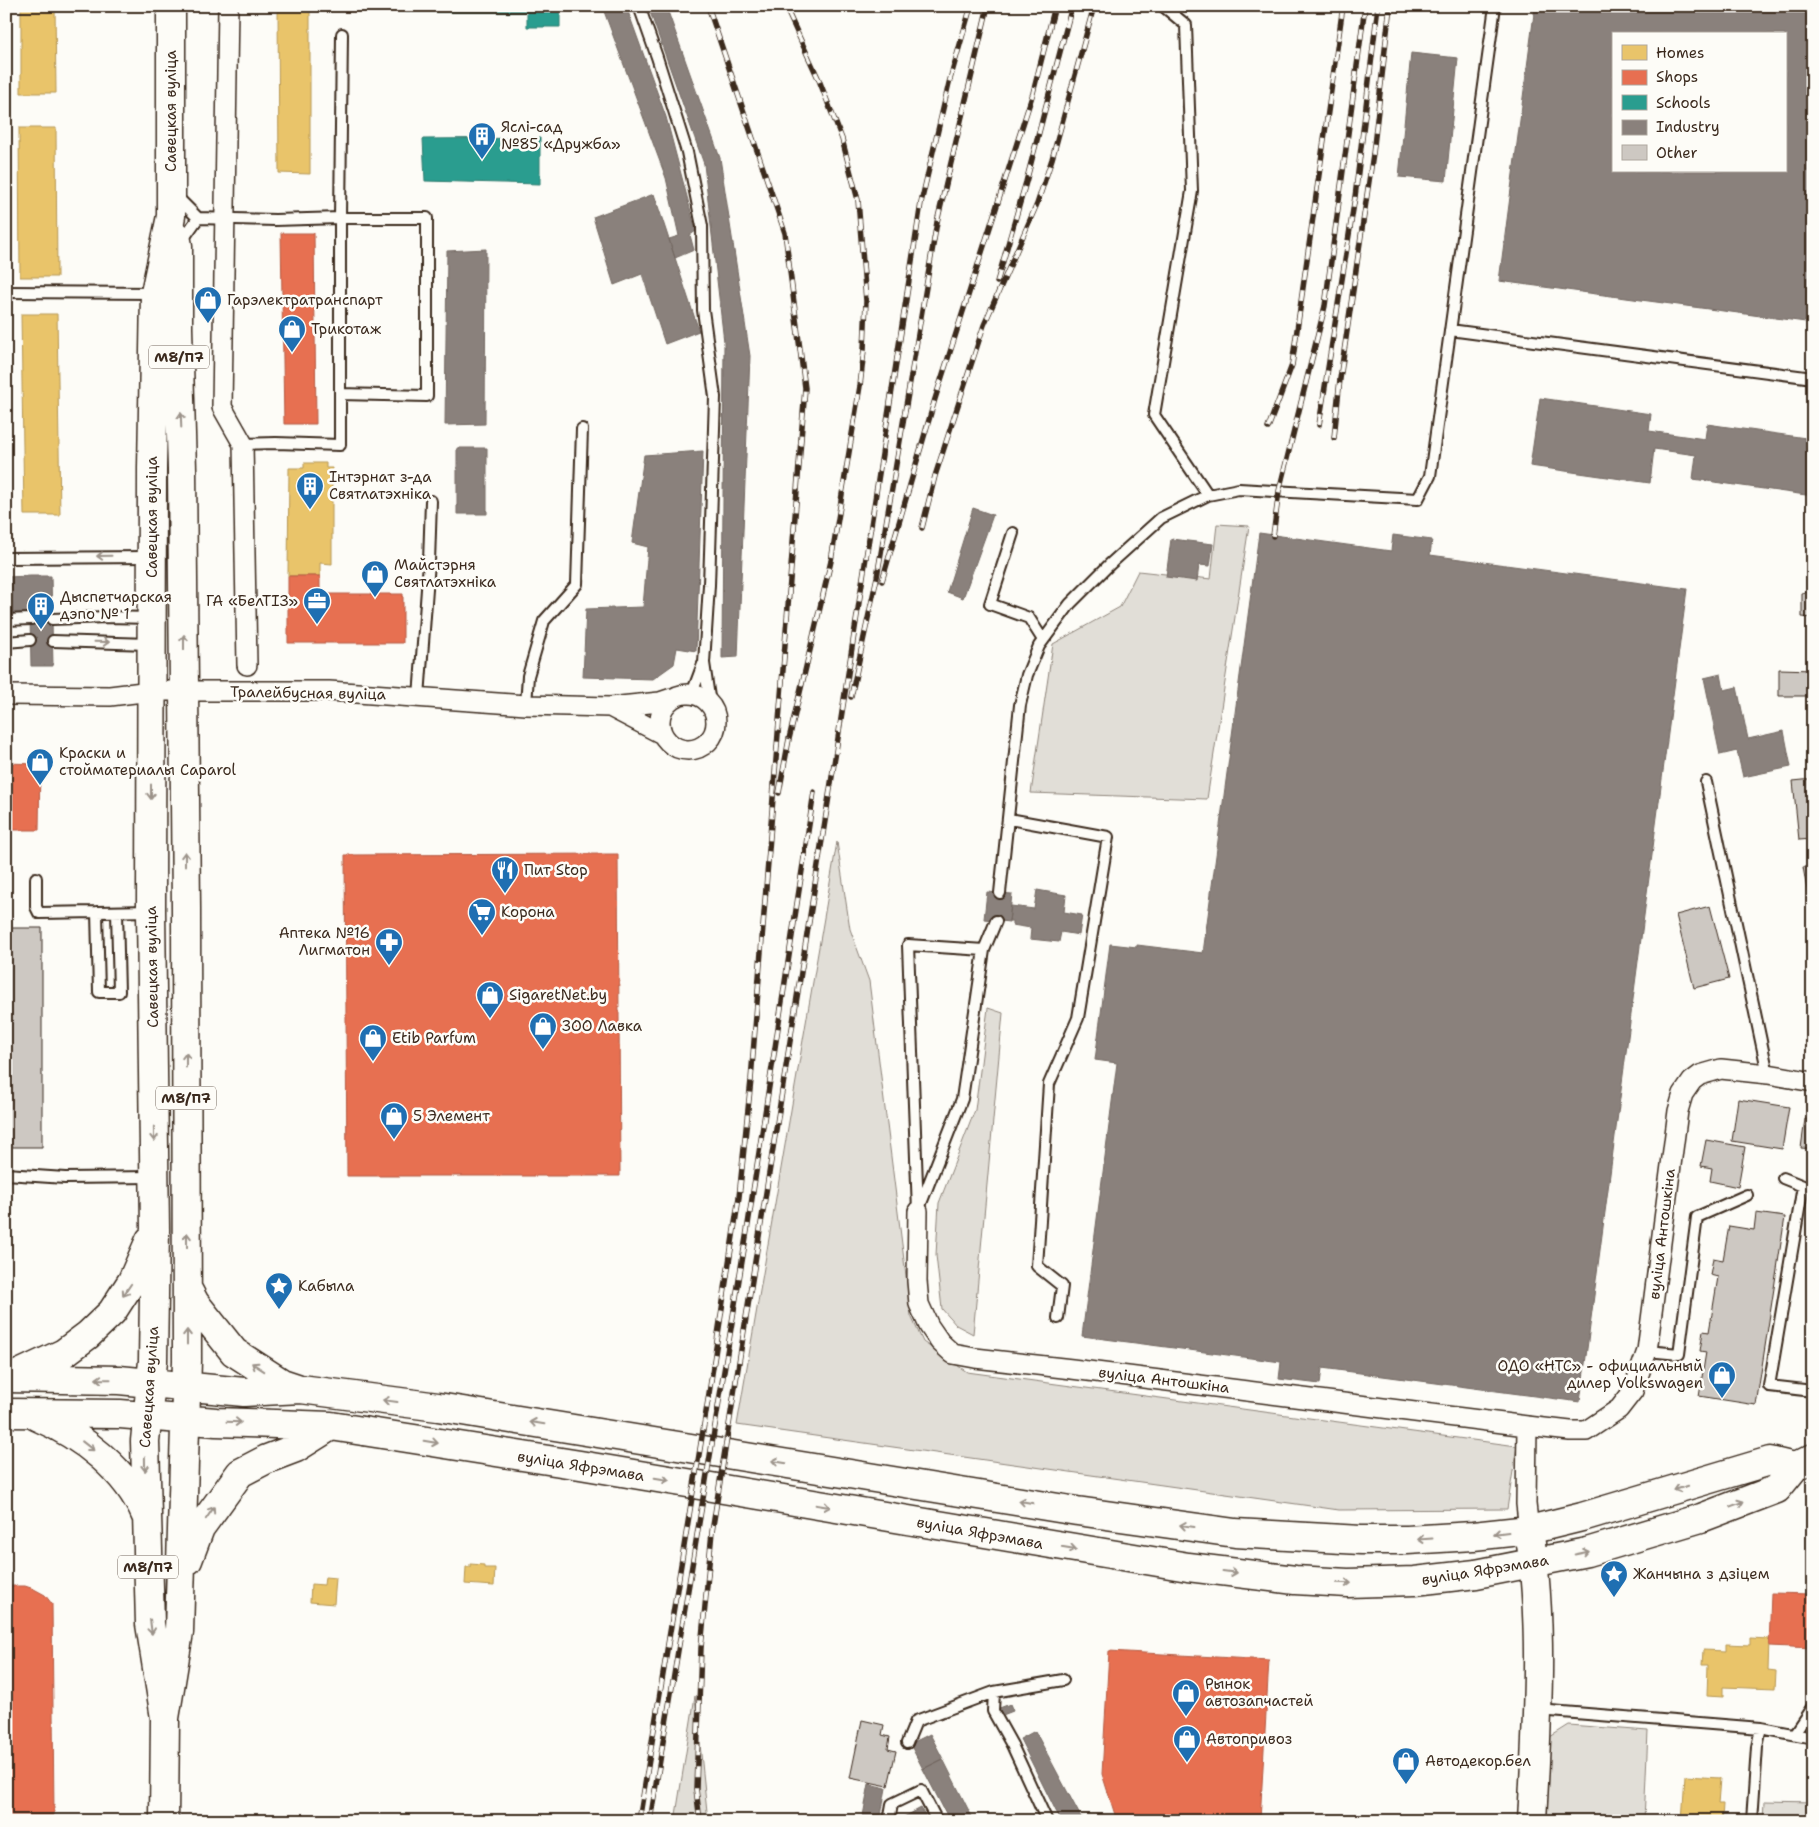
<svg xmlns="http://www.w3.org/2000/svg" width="1819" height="1827" viewBox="0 0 1819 1827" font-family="'Shantell Sans',sans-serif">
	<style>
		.green { fill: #e1ded7; stroke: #8e847a }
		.homes { fill: #e9c46a; stroke: #b59653 }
		.shops { fill: #e76f51; stroke: #b35a42 }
		.schools { fill: #2a9d8f; stroke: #2f7a6d }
		.industry { fill: #8a817c; stroke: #726760; fill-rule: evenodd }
		.building { fill: #cdc8c2; stroke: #3b2a1e }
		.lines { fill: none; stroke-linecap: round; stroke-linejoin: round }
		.lane-casing { stroke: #3b2a1e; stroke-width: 14 }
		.street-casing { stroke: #3b2a1e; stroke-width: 22 }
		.secondary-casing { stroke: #3b2a1e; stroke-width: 31 }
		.primary-casing { stroke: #3b2a1e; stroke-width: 31 }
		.lane { stroke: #fdfcf7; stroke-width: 10 }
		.street { stroke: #fdfcf7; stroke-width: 19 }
		.secondary { stroke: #fdfcf7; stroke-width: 28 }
		.primary { stroke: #fdfcf7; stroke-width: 28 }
		.rail-casing { stroke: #3b2a1e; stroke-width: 5.5 }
		.rail { stroke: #fdfcf7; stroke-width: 4; stroke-dasharray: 11; stroke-linecap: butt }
		.oneway { stroke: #9c938a }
		.labels { text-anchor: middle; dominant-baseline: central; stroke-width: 5; stroke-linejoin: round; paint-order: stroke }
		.shield { fill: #fdfcf7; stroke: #75695f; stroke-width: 1 }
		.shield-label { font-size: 14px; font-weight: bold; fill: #3b2a1e }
		.street-label { font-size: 15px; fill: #3b2a1e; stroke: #fdfcf7 }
		.poi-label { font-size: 15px; fill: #3b2a1e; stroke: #fdfcf7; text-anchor: start }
	</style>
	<rect width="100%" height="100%" fill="#fdfcf7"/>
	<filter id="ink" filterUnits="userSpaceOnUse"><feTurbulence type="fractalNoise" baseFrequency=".02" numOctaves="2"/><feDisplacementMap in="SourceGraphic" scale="10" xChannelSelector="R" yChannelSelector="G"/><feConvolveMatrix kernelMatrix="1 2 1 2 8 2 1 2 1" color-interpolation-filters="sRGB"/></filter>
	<g filter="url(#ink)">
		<path class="green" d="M1217,524L1249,526L1207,799L1031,793L1053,644L1120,607L1138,571L1211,579Z
			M837,842L850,929L869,981L911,1316L923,1342L967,1372L1517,1446L1507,1509L1339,1510L737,1425Z
			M988,1008L1003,1013L973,1334L956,1325L942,1309L936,1255L939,1203L975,1110Z
			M695,1696L708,1821H675Z
			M1569,1725L1648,1731L1644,1821H1545L1550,1737Z
			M1765,1801L1813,1802V1821H1764Z"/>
		<path class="homes" d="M21,6H55L56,93H21Z
			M278,6H310V174L279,173Z
			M19,128H56L57,277H20Z
			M21,314H57L60,515H24Z
			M304,463H326V468H332V564L320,563V576H288L289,468H304Z
			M470,1564L484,1565V1568H495L494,1586L465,1584L466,1567H470Z
			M325,1577L336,1578L334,1604L310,1602L311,1584L324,1585Z
			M1750,1638L1769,1639L1768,1671L1776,1672L1775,1689L1723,1687V1697L1707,1696L1708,1665H1702L1703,1650L1726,1651V1644L1750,1645Z
			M1685,1776L1720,1778L1718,1804H1723L1722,1821H1682Z"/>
		<path class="shops" d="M281,233H314L316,424H284Z
			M288,576H320V594H403V643H288Z
			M6,763L40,764L39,830H6Z
			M618,854L620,1176H347L345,855Z
			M6,1586H25L34,1589L45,1595L52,1604L54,1815H6Z
			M1771,1593L1813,1594V1648L1769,1646Z
			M1109,1651L1269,1660L1260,1821H1117L1102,1774Z"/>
		<path class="schools" d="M383,6H560V27H527V12H383Z
			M540,138V184L425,181L423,139Z"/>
		<path class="industry" d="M602,6H626L666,117L696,231L690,235L694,250L675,258L669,239L679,236L666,178Z
			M648,6H666L720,158L750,356L738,657L722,658L724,342L704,164Z
			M1535,6H1813V323L1499,281ZM1613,34H1785V171H1613Z
			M1411,53L1458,58L1446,181L1399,177Z
			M654,194L699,331L665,344L642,274L614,285L593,217Z
			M486,249L485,424L445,425L447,251Z
			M1540,398L1651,414L1649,431L1705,439L1707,424L1813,439V496L1693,479L1696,455L1654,449L1650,483L1530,466Z
			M457,448H487V514H457Z
			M703,451L696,651L677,648L674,664L653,679L583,677L586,609L643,607L648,547L632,543L644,455Z
			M973,508L993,515L963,598L947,592Z
			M1259,533L1391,551L1393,535L1432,540L1430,555L1687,589L1580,1402L1322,1368L1320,1384L1279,1379L1281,1362L1082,1336L1117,1063L1095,1060L1110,944L1137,947V945L1203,953Z
			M1171,539L1213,544L1210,566L1199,565L1197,581L1166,577Z
			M31,576H51L53,666H31L30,616L6,615V577Z
			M1721,674L1724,690L1737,687L1748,739L1784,731L1791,767L1743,777L1737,751L1720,755L1704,678Z
			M1037,890L1066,895L1064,912L1082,915L1079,935L1061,932L1059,942L1030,939L1031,928L1012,925V921H1009L1011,906L1034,909Z
			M987,892L1012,894L1009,922L984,919Z
			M1010,1704L1013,1711L1000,1716L997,1709Z
			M1035,1731L1083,1821H1061L1020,1739Z
			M930,1734L943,1759L923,1769L910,1744Z
			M943,1759L974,1821H950L923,1769Z
			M869,1784L886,1788L880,1821H862Z
			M921,1808L928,1821H904L902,1818Z"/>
		<path class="building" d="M1813,591V618L1802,617V593Z
			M1779,669L1813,670V696H1779Z
			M1813,779V839L1799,840L1793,781Z
			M1813,866V924L1803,867Z
			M1710,906L1729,979L1694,988L1676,915Z
			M6,928H42V1147H6Z
			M1738,1099L1789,1107L1782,1149L1732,1141Z
			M1805,1119L1813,1120V1149L1801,1148Z
			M1706,1140L1745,1147L1738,1187L1710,1181L1712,1168L1701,1166Z
			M1756,1213L1785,1217L1756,1405L1699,1396L1706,1352L1700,1351L1703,1331L1709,1332L1718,1277L1710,1275L1713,1258L1723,1260L1729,1226L1754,1230Z
			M862,1720L884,1725L882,1735L890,1737L888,1749L896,1751L888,1786L850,1778Z
			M506,1815L521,1818V1821H505Z"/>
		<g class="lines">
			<g class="lane-casing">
				<path id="lane" d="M639,6L657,57L687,152L702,226L703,310L715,397L709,585L704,663L710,704
					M1163,6L1186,25L1192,191L1154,415L1208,495
					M176,196L198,218L275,220L340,218V445L276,443L243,444
					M181,242L198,218
					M6,292L155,293
					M1450,330L1813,378
					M340,394L427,396V218H340L342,34
					M1013,533L990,604L1029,618L1043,640
					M6,558L151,557
					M52,619L107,617L151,618
					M6,620L31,619
					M53,641L149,644
					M6,642L30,640
					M685,693L694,688L703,664
					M419,697L429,562L431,501
					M526,705L528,676L544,621L577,584L582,429
					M1706,782L1768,1074
					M1009,819L1108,837L1078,1018L1049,1084L1037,1266L1062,1286L1058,1318
					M36,878V907L39,913L97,912
					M1000,893L1020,705L1027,675L1039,646L1070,604L1110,564L1161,518L1208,495L1239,489L1418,499L1430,476L1495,6
					M117,912L119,992H99L97,912L151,911
					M6,1174L65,1178L153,1177
					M1783,1178L1803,1186L1769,1386L1813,1391
					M920,1206L962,1099L984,950L996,921
					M918,1211L908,945L984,950
					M1647,1351L1679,1354L1697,1217L1747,1195
					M994,1692L993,1711L1012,1745L1047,1821
					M1538,1710L1761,1728L1813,1738
					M1794,1734L1813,1706
					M907,1743L916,1721L994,1692L1063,1680
					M889,1821L892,1804L921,1790L937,1821
					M1752,1821L1757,1747L1761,1728"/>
			</g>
			<g class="street-casing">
				<path id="street" d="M228,6L222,407L243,444L247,665
					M660 722a28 28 0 1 1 56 0a28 28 0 1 1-56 0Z
					M6,695L110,696L151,691H329L526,705L610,707L660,702L672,698
					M610,707L662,734
					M918,1211L917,1281L919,1304L929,1326L940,1342L953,1354L975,1358L1072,1369L1527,1426L1570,1431H1586L1619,1409L1633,1391L1647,1351L1678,1111L1683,1094L1692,1081L1700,1075L1721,1069L1768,1074L1813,1082
					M1527,1426L1526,1504L1529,1530"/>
			</g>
			<g class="secondary-casing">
				<path id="secondary" d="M1529,1530C1544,1626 1537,1723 1532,1821"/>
			</g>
			<g class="primary-casing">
				<path id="primary" d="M187,1288L195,1303L234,1352L282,1383L297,1388
					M17,1375L64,1353L88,1335L112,1312L132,1281L150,1240
					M6,1378L119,1380L244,1392L301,1389L438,1407L1077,1511L1235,1533L1361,1540H1407L1473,1536L1529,1530L1582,1517L1770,1461L1795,1467
					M6,1413L120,1414L216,1422L331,1426L580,1465L1188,1567L1295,1580L1348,1583L1415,1581L1476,1574L1587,1552L1701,1518L1777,1489L1795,1467L1813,1458
					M36,1416C81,1435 127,1470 146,1516
					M188,1560L200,1528L240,1473L267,1459L296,1448L331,1426
					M165,1718L150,1624L145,1441L153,1361L155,1230L151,911L152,468L155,293L171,216V6
					M164,1821L165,1718L179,1632L187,1360L186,908L182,469L178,328V246L176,236"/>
			</g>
			<use href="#lane" class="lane"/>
			<use href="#street" class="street"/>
			<use href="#secondary" class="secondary"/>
			<use href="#primary" class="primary"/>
			<g class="rail-casing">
				<path id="rail" d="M997,282L1026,182L1072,6
					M1319,425L1355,197L1378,6
					M1268,428L1292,365L1343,6
					M1334,438L1340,379L1373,154L1390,6
					M922,528L935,476L984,325L1037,204L1052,159L1094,6
					M1273,536L1279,491L1325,306L1365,6
					M882,581L935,399L1033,93L1055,6
					M851,697L877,577L937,222L988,6
					M779,793L789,739L831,561L860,386L864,350L866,301L858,200L849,166L842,139L819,80L785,6
					M639,1821L708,1400L739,1197L751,1080L805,388L785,233L708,6
					M650,1821L747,1231L814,792
					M700,1821L696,1789L701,1648L712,1532L829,796L921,203L949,83L971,6"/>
			</g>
			<use href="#rail" class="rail"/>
		</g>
		<defs><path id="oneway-shaft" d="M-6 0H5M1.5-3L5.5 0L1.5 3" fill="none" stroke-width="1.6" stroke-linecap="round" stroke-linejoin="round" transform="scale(1.25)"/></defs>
		<g class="oneway">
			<use href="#oneway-shaft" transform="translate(181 420) rotate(-92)"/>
			<use href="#oneway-shaft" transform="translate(104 556) rotate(179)"/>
			<use href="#oneway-shaft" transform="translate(102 642) rotate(1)"/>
			<use href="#oneway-shaft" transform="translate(184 642) rotate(-90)"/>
			<use href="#oneway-shaft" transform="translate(151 792) rotate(90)"/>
			<use href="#oneway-shaft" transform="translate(185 859) rotate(-90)"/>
			<use href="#oneway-shaft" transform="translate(186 1060) rotate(-90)"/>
			<use href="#oneway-shaft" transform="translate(154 1134) rotate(89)"/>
			<use href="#oneway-shaft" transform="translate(187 1240) rotate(-90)"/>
			<use href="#oneway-shaft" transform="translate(127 1290) rotate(124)"/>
			<use href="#oneway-shaft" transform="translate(187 1337) rotate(-90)"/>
			<use href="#oneway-shaft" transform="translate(258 1367) rotate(-147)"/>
			<use href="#oneway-shaft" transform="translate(103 1379) rotate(-179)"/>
			<use href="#oneway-shaft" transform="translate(390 1401) rotate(-172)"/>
			<use href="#oneway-shaft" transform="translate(234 1422) rotate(2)"/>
			<use href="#oneway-shaft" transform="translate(537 1423) rotate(-171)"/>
			<use href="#oneway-shaft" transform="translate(431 1442) rotate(9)"/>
			<use href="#oneway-shaft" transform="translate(88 1446) rotate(38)"/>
			<use href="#oneway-shaft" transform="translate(779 1462) rotate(-171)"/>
			<use href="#oneway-shaft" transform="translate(145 1464) rotate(89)"/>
			<use href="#oneway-shaft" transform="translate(662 1479) rotate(10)"/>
			<use href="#oneway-shaft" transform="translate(1681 1488) rotate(163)"/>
			<use href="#oneway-shaft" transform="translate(1026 1502) rotate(-170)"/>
			<use href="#oneway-shaft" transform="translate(1737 1504) rotate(-21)"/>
			<use href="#oneway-shaft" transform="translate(823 1506) rotate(10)"/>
			<use href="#oneway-shaft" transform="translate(210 1513) rotate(-56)"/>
			<use href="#oneway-shaft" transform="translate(1187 1526) rotate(-172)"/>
			<use href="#oneway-shaft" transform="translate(1501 1533) rotate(173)"/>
			<use href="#oneway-shaft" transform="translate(1425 1539) rotate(176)"/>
			<use href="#oneway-shaft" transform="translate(1069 1548) rotate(10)"/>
			<use href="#oneway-shaft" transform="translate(1582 1553) rotate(-11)"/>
			<use href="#oneway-shaft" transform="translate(1230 1572) rotate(7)"/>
			<use href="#oneway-shaft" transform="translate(1344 1583) rotate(2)"/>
			<use href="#oneway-shaft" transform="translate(151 1627) rotate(83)"/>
		</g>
	</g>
	<defs>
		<g id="building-pin" transform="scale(1.4375)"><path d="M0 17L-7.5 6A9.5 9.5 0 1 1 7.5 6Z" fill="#1f6fb2" stroke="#fdfcf7"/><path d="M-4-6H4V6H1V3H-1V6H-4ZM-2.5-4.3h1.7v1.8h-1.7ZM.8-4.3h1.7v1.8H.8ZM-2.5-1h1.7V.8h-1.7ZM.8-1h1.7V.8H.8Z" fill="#fff"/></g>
		<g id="shop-pin" transform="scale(1.4375)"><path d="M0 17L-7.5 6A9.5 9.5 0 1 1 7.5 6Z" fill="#1f6fb2" stroke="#fdfcf7"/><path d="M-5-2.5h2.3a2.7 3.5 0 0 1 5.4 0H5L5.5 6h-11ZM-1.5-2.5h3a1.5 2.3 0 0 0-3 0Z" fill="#fff"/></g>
		<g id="office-pin" transform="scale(1.4375)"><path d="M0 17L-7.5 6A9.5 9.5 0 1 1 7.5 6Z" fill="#1f6fb2" stroke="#fdfcf7"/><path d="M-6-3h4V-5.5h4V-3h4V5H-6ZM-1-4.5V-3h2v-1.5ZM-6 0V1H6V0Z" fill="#fff"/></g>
		<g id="restaurant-pin" transform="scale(1.4375)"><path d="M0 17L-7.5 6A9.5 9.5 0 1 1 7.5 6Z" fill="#1f6fb2" stroke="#fdfcf7"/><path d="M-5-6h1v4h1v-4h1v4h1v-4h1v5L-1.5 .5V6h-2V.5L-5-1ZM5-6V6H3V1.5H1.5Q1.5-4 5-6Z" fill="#fff"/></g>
		<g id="supermarket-pin" transform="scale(1.4375)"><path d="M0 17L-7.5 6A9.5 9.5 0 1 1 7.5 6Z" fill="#1f6fb2" stroke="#fdfcf7"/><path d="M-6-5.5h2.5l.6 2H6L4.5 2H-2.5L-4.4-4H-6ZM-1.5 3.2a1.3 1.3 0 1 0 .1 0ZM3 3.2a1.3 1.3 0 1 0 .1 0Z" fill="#fff"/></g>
		<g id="pharmacy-pin" transform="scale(1.4375)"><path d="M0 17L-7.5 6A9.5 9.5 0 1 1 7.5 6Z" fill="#1f6fb2" stroke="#fdfcf7"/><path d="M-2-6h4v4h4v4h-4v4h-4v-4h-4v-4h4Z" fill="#fff"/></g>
		<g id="sight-pin" transform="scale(1.4375)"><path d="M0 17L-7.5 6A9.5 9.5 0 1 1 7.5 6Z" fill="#1f6fb2" stroke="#fdfcf7"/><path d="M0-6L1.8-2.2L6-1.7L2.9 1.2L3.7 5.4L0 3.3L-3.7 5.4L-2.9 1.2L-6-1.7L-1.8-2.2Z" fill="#fff"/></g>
	</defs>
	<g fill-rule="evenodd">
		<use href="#building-pin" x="482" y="136"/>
		<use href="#shop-pin" x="208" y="300"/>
		<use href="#shop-pin" x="292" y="329"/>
		<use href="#building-pin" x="310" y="486"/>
		<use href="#shop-pin" x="375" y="574"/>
		<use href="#office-pin" x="317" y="601"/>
		<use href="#building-pin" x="41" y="606"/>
		<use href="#shop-pin" x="40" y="762"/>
		<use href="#restaurant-pin" x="505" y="870"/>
		<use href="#supermarket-pin" x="482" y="912"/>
		<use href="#pharmacy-pin" x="389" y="942"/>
		<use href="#shop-pin" x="490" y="995"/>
		<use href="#shop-pin" x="543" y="1026"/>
		<use href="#shop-pin" x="373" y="1038"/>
		<use href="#shop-pin" x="394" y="1116"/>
		<use href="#sight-pin" x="279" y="1286"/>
		<use href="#shop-pin" x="1722" y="1375"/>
		<use href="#sight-pin" x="1614" y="1574"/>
		<use href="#shop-pin" x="1186" y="1693"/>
		<use href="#shop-pin" x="1187" y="1739"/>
		<use href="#shop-pin" x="1406" y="1761"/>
	</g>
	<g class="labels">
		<g class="shield">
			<rect x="149" y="345.5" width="60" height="23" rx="4"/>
			<rect x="156" y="1086.5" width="60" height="23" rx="4"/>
			<rect x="118" y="1555.5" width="60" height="23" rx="4"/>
		</g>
		<g class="shield-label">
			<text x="179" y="357">М8/П7</text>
			<text x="186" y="1098">М8/П7</text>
			<text x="148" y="1567">М8/П7</text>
		</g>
		<g class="street-label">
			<text transform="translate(171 111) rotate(-90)">Савецкая вуліца</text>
			<text transform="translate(152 517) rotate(-90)">Савецкая вуліца</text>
			<text transform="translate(308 693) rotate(1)">Тралейбусная вуліца</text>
			<text transform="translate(152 967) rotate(-91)">Савецкая вуліца</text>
			<text transform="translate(1662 1234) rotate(-83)">вуліца Антошкіна</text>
			<text transform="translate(1164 1380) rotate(7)">вуліца Антошкіна</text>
			<text transform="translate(149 1387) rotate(-86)">Савецкая вуліца</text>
			<text transform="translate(581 1466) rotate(9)">вуліца Яфрэмава</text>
			<text transform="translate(980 1533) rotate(10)">вуліца Яфрэмава</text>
			<text transform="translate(1485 1570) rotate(-9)">вуліца Яфрэмава</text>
		</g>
		<g class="poi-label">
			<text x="501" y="127">Яслі-сад<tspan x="501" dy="17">№85 «Дружба»</tspan></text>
			<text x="227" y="300">Гарэлектратранспарт</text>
			<text x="311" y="329">Трикотаж</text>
			<text x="329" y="477">Інтэрнат з-да<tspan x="329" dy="17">Святлатэхніка</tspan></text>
			<text x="394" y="565">Майстэрня<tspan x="394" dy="17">Святлатэхніка</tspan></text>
			<text x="60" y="597">Дыспетчарская<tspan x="60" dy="17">дэпо № 1</tspan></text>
			<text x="298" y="601" text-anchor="end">ГА «БелТІЗ»</text>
			<text x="59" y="753">Краски и<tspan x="59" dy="17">стойматериалы Сaparol</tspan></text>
			<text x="524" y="870">Пит Stop</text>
			<text x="501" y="912">Корона</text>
			<text x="370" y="933" text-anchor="end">Аптека №16<tspan x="370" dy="17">Лигматон</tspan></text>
			<text x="509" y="995">SigaretNet.by</text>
			<text x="562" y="1026">ЗОО Лавка</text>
			<text x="392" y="1038">Etib Parfum</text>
			<text x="413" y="1116">5 Элемент</text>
			<text x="298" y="1286">Кабыла</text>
			<text x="1703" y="1366" text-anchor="end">ОДО «НТС» - официальный<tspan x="1703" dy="17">дилер Volkswagen</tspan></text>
			<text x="1633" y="1574">Жанчына з дзіцем</text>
			<text x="1205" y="1684">Рынок<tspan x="1205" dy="17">автозапчастей</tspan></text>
			<text x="1206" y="1739">Автопривоз</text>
			<text x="1425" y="1761">Автодекор.бел</text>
		</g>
	</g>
	<rect width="1819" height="1827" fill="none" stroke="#fdfcf7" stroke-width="25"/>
	<rect x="12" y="12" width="1794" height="1802" fill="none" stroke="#3b2a1e" stroke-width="2" filter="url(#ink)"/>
	<rect x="1612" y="32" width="175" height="140" fill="#fdfcf7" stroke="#afa8a0"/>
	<rect x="1622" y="45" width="25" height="15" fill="#e9c46a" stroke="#afa8a0"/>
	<text x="1656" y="58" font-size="15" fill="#3b2a1e">Homes</text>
	<rect x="1622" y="70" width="25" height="15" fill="#e76f51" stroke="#afa8a0"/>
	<text x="1656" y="82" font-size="15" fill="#3b2a1e">Shops</text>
	<rect x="1622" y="95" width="25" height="15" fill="#2a9d8f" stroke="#afa8a0"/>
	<text x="1656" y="108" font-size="15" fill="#3b2a1e">Schools</text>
	<rect x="1622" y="120" width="25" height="15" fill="#8a817c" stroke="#afa8a0"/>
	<text x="1656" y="132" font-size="15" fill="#3b2a1e">Industry</text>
	<rect x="1622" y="145" width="25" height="15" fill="#cdc8c2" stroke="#afa8a0"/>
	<text x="1656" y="158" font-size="15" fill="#3b2a1e">Other</text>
</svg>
